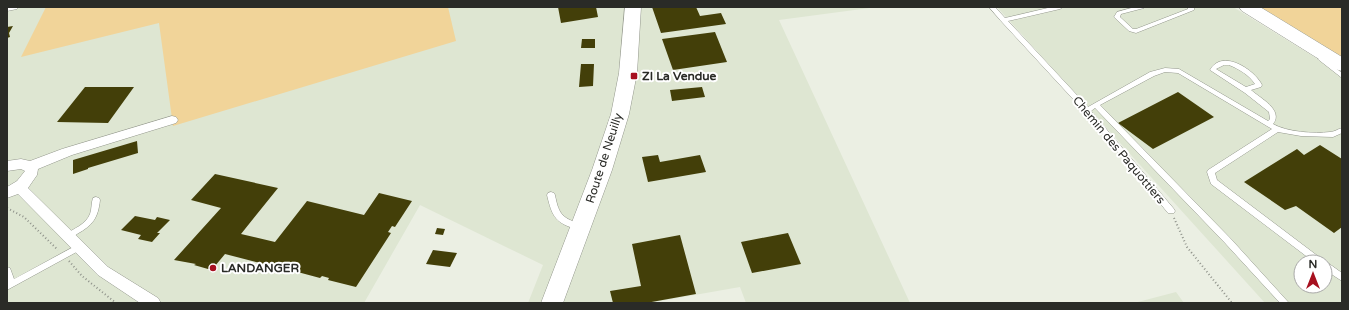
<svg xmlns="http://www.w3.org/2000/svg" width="1349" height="310" viewBox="0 0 1349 310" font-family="'Varela Round',sans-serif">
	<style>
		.built { fill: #dee6d2; fill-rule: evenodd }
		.green { fill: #f1d499 }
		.building { fill: #433f09 }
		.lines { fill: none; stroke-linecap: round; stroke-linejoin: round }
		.lane-casing { stroke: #93978c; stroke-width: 1 }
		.street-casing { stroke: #93978c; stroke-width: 1 }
		.secondary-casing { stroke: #93978c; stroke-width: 1 }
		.primary-casing { stroke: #93978c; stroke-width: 1 }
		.path { stroke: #8f928a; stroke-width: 2; stroke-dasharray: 1 2.5; stroke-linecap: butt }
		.lane { fill: #fff; fill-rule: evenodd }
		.street { fill: #fff; fill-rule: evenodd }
		.secondary { fill: #fff; fill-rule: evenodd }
		.primary { fill: #fff; fill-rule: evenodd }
		.poi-dot { fill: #a7101f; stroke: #fff; stroke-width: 1.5 }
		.labels { text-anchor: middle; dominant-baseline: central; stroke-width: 4; stroke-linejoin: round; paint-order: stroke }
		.poi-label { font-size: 12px; font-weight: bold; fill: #2a2b27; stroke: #fff; text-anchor: start }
		.street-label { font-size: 12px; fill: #2a2b27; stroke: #fff }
	</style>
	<rect width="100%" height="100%" fill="#ebefe3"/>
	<path class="built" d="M7,7H877L779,20L910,303H746L740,287L649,303H528L543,265L420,205L364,303H7Z
		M997,7H1233L1342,74V303H1265ZM1301,262H1325V286H1301Z
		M1176,292L1184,303H1134Z"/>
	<path class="green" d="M46,7H448L456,41L173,126L159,23L21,57Z
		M1260,7H1342V57Z"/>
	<path class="building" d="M558,7H596L598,17L561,23Z
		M652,7H696L700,16L721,13L726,24L661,33Z
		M13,26L9,33L10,37L7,38V27Z
		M715,32L727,62L673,70L662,39Z
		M582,39H595V48H581Z
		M581,64H594L593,86L579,87Z
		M85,87H134L108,123L57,122Z
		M702,87L705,97L672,101L670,90Z
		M1178,92L1214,117L1153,149L1118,123Z
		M137,141L138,153L88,168V169L73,174V160Z
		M1320,145L1342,159V227L1334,233L1296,206L1285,210L1244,182L1297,149L1304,155Z
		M658,155L660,162L700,155L706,172L648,182L642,157Z
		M215,174L278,188L241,234L275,242L307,201L364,215L379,193L412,201L395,227L392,226L388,232L391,233L356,287L328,280L329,278L322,276L320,278L279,267L281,266L274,264L272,266L225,254L215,266L208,269L194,265L196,264L174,260L221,208L191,200Z
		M135,216L155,220L157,217L170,220L157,233H160L152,242L138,239L141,235L121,230Z
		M437,228L445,229L443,235L435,234Z
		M788,233L801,264L752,273L741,242Z
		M680,235L696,294L646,303H613L610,291L641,286L632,244Z
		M433,250L457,253L450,267L426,264Z"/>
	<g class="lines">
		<g class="lane-casing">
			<path id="lane" d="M989,7H995L1005,18L1052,7H1063L1060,9L1008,21L1088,107L1150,72L1165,68L1179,69L1268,121L1270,119L1269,112L1245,93L1210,70C1222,48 1255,70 1262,85L1261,87L1251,90C1260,98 1284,110 1273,124C1287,132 1314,134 1330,132C1334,132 1338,129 1342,128V133L1333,137L1301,136L1278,132L1215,173L1217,180L1323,260L1324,262H1314L1211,184L1207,172L1208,170L1272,129L1178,73L1165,72L1154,76L1100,105L1231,239L1289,303H1280L1225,243L1095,108L1091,111L1174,209L1175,211L1174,213H1168L1085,112L1001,21ZM1229,65C1239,69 1249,75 1255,84L1246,87L1216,69L1224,65Z
				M1135,7H1145L1144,8L1121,14L1120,17L1133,29H1136L1188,9V7H1194V10L1136,33L1129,31L1114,17L1117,12Z
				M1321,57L1342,73V78L1319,60L1318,59Z
				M551,192L554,193L555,195C559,216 563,218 583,225L584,227L583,229C578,230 575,229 570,227C553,221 551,211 547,195L548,193Z
				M96,197L99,198L100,200C98,218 93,225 77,234C73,237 70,239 65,238L64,236L65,234C74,229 86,224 90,214C92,209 91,203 93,198Z
				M79,244L82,245L83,247L82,249L7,290V267L10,268L14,279Z
				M1324,262L1328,263L1342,273V281L1325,270V262Z"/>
		</g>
		<g class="street-casing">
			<path id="street" d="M7,7H18L17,9L7,11Z
				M172,116L176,117L178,120L176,123L72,155L38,169L37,175L28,188L108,267L158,298L161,303H140L98,275L18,194L7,198V187L17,181L25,171L21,169L7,171V161L21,159L30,161L62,149Z"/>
		</g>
		<g class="secondary-casing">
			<path id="secondary" d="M625,7H641L637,73L629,114L612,170L563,303H541L592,170L611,114L619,73Z"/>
		</g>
		<g class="primary-casing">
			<path id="primary" d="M1239,7H1260L1342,57V71L1335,69L1242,11Z"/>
		</g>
		<path class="path" d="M7,145V147
			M7,208L24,217L58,250
			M1174,218L1187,247L1232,303
			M69,261L82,276L116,303"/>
		<use href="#lane" class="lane"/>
		<use href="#street" class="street"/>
		<use href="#secondary" class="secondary"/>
		<use href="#primary" class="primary"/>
	</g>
	<g class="poi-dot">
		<rect x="630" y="72" width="8" height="8" rx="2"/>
		<circle cx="213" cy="268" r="4"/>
	</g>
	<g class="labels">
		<g class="poi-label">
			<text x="642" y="76">ZI La Vendue</text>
			<text x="221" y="268">LANDANGER</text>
		</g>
		<g class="street-label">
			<text transform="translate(1119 150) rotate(50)">Chemin des Paquottiers</text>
			<text transform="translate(604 158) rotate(-72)">Route de Neuilly</text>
		</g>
	</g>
	<rect width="1349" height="310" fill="none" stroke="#2a2b27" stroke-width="16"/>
	<g transform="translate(1313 274)"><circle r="19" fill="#ffffff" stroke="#aaaaa9"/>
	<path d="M0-3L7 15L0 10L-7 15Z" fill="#a7101f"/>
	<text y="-6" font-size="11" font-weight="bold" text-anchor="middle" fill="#2a2b27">N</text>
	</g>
</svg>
